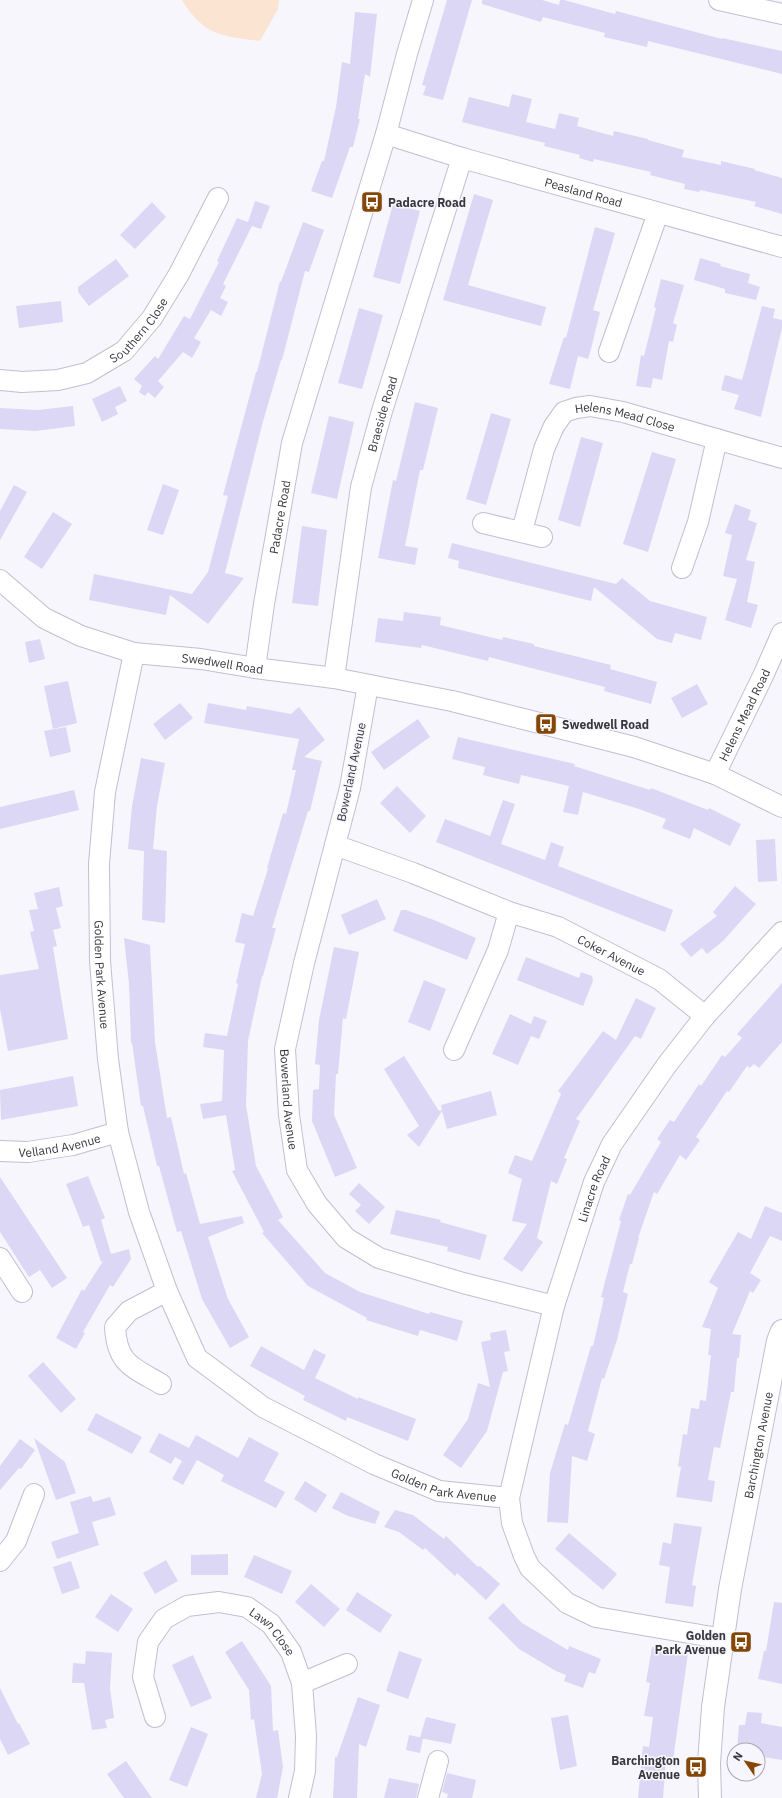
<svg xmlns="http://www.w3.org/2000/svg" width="782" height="1798" viewBox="0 0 782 1798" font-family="'IBM Plex Sans',sans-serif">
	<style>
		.green { fill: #fce4d2 }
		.building { fill: #dcd7f4 }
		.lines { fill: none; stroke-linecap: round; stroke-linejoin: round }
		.street-casing { stroke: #c1bfd0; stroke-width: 22 }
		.secondary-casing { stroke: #c1bfd0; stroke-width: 24 }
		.street { stroke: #fff; stroke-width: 20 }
		.secondary { stroke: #fff; stroke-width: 22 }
		.labels { text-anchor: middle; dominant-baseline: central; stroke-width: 3; stroke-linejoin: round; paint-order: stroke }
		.street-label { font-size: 12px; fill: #38373e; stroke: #f7f6fd }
		.poi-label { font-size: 12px; font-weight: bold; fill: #38373e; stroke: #f7f6fd; text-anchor: start }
	</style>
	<rect width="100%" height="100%" fill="#f7f6fd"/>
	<path class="green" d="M182,0H279L278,9L260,41C221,36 204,36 182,0Z"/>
	<path class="building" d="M447,0H472L443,100L423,95L426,86L422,85Z
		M482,0H542L559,5L560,0H564L615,14L616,11L722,39V38L782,51V74L648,41L647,47L604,37L605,33L543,17L541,22L482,4Z
		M355,12L377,14L370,77L365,74L358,119H360L353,147H350L332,198L311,191L322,161H324L336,107L342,62L350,64Z
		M512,94L532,99L526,122L555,129L559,113L579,118L577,126L613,136L614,131L648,139V140L684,150L682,157L721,165V161L755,169L754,170L782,178V214L754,206L756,202L700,190L699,192L684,189L685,184L650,175L651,172L594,159L593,162L579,158L580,155L544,146L545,143L462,122L469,97L509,107Z
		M474,194L493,200L468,285L546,307L541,326L443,300Z
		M255,201L270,206L261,229L252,226L223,284L226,286L220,298L228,302L221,316L211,310L194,338L201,342L192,358L183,352L158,381L164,387L155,398L148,392L145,396L139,392L142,386L134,379L155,356L158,359L184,316L190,319L219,262L217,261L237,218L248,222Z
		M152,202L166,217L135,249L120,235Z
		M393,204L420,211L400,284L373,277Z
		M303,222L324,230L309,272L305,271L282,360H281L262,425L225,573L244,578L208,624L170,595L166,615L89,600L94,574L192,594L208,572L228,496L223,495L256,372H257L280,281L281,282Z
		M595,227L615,233L593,310L600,312L591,349L588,359L578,356L570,389L549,384L564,337L566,338Z
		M700,258L721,264L720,266L750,274L748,283L760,287L756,300L725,293V289L694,280Z
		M116,259L129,276L89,306L78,292V287Z
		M661,279L684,285L673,323L677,325L673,342L669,341L662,380L653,378L651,388L636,386L641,355L644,356L656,308L654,307Z
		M61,301L63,322L19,328L16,306Z
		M762,306L775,309L773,318L782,320V328L761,417L734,409L739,395L721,390L725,375L742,380Z
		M359,308L383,315L362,389L338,383Z
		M120,386L127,401L115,407L118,414L102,422L92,399Z
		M415,402L438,408L423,470H420L405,546L418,548L415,565L378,558L393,480L396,481Z
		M73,406L75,426L35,431L0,429V408L38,410Z
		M491,413L511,419L486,505L466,499Z
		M329,416L354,422L337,499L311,493Z
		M581,437L603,443L580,527L558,520Z
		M652,452L676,459L648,552L623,544Z
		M163,484L179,490L163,535L147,530Z
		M14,485L27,492L0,540V511Z
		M735,504L751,510L748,520L757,523L746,560L755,562L747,602L758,605L751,628L725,620L737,579L723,576L732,535L725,533Z
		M53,512L72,524L42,569L24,557Z
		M302,526L327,530L318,606L292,603Z
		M452,543L616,584L622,578L650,601L707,617L701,640L675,633L672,643L657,639L594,587L591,601L458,568L459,561L448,558Z
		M404,612L441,617L440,625L502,640L503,637L534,644V646L611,665L610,669L657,682L651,704L604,691L605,687L489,657L488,661L422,645L421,648L375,642L378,618L403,621Z
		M40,639L45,659L29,663L25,642Z
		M68,681L77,723L53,729L44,686Z
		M697,684L708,704L682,718L671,698Z
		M180,703L193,718L165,740L153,724Z
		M208,703L246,710L247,706L291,714L299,707L325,740L304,757L322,761L310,811H308L272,928H276L263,976H262L248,1041L246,1105L256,1166L283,1217L278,1220L325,1273L360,1292L429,1314L430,1312L463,1321L457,1341L420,1330L418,1336L366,1320L367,1318L308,1286L262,1233L264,1232L232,1171L235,1170L226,1115L203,1119L200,1104L222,1101L224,1050L203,1047L205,1033L227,1036L238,984L236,983L245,944L235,942L242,913L253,916L268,869L267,868L283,813L286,814L296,770H292L299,739L204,723Z
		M418,719L430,737L384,770L371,752Z
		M66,727L71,752L50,757L44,731Z
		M458,737L575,764L574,766L650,790L651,788L708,810L709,808L741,824L730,846L694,828L690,839L662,828L666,819L639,809L583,792L578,815L563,812L569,786L521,775L519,784L483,775L485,767L452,759Z
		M141,758L165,763L157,806L153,849L167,851L165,923L142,920L144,851L128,849L132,806Z
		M397,786L426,816L410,833L380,803Z
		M74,790L79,810L0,829V807Z
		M503,800L515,804L501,844L545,860L551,842L564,847L558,866L673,910L665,932L436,842L445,819L490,836Z
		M775,839L777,881L758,882L756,840Z
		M735,886L756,904L723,941L707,954L702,948L691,957L680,944L717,916L713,912Z
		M59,887L63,906L56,908L61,928L53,930L57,946L53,947L68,1039L8,1051L0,1009V975L39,969L30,932L34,931L29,910L38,909L34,893Z
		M377,899L386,919L349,935L341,915Z
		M401,910H406L434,920L476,938L467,960L393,931Z
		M124,938L150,945L155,1042L167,1118L171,1117L184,1174L186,1173L200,1224L242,1216L244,1223L208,1237L228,1299L249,1337L230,1348L202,1299L181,1231L177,1232L159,1166H157L143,1106H141L132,1043H131L129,984Z
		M334,947L359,952L346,1019L343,1018L338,1074H336L334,1115L357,1168L335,1177L312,1121L313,1090L319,1089L320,1065L315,1064L319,1020Z
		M526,957L579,978L581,972L592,976L593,981L583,1006L517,980Z
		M424,980L446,989L430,1031L408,1022Z
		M782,983V1042L759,1068L754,1064L750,1068L747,1066L729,1092L727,1091L696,1137L700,1140L686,1160L680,1155L657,1194L654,1192L638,1238H639L632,1264H630L623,1292L628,1294L617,1340L604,1379L602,1378L588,1431L595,1434L587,1461L572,1456L568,1523L547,1522L550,1473L565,1424L568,1425L591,1346H593L604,1298L601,1297L621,1221L619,1220L628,1194L630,1195L661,1142L657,1139L670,1120L674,1122L699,1084L701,1086L722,1055L725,1057L742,1038L737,1034Z
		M636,998L656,1008L641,1039L635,1036L576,1119L580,1121L564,1158L567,1159L557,1184L551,1181L537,1238L543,1242L522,1272L503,1259L527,1224L512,1221L522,1179L508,1173L515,1155L532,1161L561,1094L558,1091L603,1031L616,1040Z
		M510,1014L531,1024L534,1016L547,1021L539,1039L531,1036L518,1065L492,1054Z
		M404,1056L439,1111L442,1110L441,1105L491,1091L497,1115L447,1129L442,1111L419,1147L407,1135L419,1126L384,1069Z
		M73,1076L78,1106L1,1120L0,1090Z
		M88,1176L105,1218L101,1220L111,1254L129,1249L131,1259L113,1287L110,1285L83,1332L85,1333L76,1349L56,1338L82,1289L84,1291L103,1261L101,1262L89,1225L83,1227L66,1184Z
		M0,1177L67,1278L52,1288L40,1270L29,1277L0,1232Z
		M359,1183L385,1207L369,1224L355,1211L361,1205L349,1194Z
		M765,1206L782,1213V1241L770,1236L750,1273L761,1280L753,1293L750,1291L732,1334L741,1335L739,1358H737L734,1392H731L720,1448L714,1447L708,1480L715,1481L712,1502L676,1497L681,1467L678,1466L683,1434L687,1435L691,1408L699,1409L700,1400L706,1401L711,1355H708L711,1329L702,1327L718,1288L709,1282L738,1232L751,1239Z
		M396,1210L441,1220L440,1222L487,1235L480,1260L447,1251L448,1247L390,1234Z
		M506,1330L510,1351L504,1352L508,1371L503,1372L487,1431L461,1468L443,1455L468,1419L478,1383L490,1387L481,1342L491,1340L490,1333Z
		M261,1346L304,1370L314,1349L326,1355L315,1378L358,1399V1397L416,1419L408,1441L347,1417L346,1421L303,1400L305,1396L250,1366Z
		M43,1362L76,1399L61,1413L28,1376Z
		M96,1413L142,1437L132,1454L87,1430Z
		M159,1433L189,1448L196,1435L238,1458L249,1437L279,1453L264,1481L285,1492L276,1508L221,1481L224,1475L197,1460L183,1485L172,1479L182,1461L175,1457L171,1464L149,1452Z
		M34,1438L65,1462L76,1493L56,1500Z
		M20,1439L35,1450L21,1469L19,1468L0,1490V1466Z
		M305,1481L327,1495L316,1513L294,1499Z
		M341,1492L380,1512L375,1524L348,1516L332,1508Z
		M91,1496L93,1502L110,1497L116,1515L92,1522L99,1545L57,1559L51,1542L79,1533L70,1502Z
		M395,1510L413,1515L444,1539L446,1536L478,1567L480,1566L500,1584L486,1600L457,1573L455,1576L425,1548L423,1550L399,1532L384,1527Z
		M674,1523L702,1527L692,1585L696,1586L693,1607L665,1603L670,1567L659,1565L663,1542L671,1544Z
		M569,1533L617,1574L603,1590L555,1549Z
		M228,1554V1575H191V1555Z
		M254,1555L292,1571L282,1594L244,1577Z
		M166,1560L178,1581L155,1594L143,1573Z
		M71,1561L80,1588L62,1594L53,1567Z
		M311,1584L340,1609L324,1627L295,1602Z
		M357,1592L392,1615L380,1633L346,1610Z
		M111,1594L133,1609L118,1632L95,1617Z
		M774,1602L782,1603V1684L758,1679L764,1651H766Z
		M503,1603L522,1623L568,1650L569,1646L601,1659L595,1674L589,1672L583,1688L564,1681L566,1675L556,1671L519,1649L488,1618Z
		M242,1641L271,1686L273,1731L278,1730L283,1767L277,1798H256L262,1774L254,1719L251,1720L249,1690L225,1652Z
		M652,1647L688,1653L673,1760L666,1759L663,1798H638L643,1746L649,1747L653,1717L644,1716L650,1683L646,1682Z
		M86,1651L112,1653L110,1688L114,1718L105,1720L107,1728L92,1730L84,1683H72L73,1663L85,1664Z
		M399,1651L422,1659L408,1699L386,1691Z
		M193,1655L212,1698L191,1707L172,1665Z
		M0,1688L18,1724L19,1723L30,1744L8,1755L0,1739Z
		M358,1697L380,1705L366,1747L359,1744L357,1798H333L335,1757H337Z
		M747,1712L762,1713L761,1723L782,1727V1760L758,1756V1750H737L739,1725H745Z
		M568,1715L577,1766L560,1770L551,1718Z
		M426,1717L456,1724L451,1744L420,1738Z
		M191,1727L208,1734L187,1787L169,1780Z
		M409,1735L423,1738L420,1753L406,1750Z
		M126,1761L152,1798H124L107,1774Z
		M447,1773L476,1780L472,1798H447L448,1794L442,1792Z
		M389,1778L419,1784L416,1798H384Z"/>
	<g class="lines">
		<g class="street-casing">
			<g id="street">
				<path d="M719,0L782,14"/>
				<path id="s1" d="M386,134L462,158L782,247"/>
				<path d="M609,352L658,213"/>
				<path id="s2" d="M0,380L22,382L58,380L87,373L124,351L152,318L179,274L218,198"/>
				<path d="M483,523L542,537"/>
				<path id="s3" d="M522,531L544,449L554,426L564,412L576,408L590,406L623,412L782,458"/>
				<path d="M682,568L698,522L717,439"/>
				<path id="s4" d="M0,580L44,618L81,636L134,653L201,659L255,668L334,678L452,701L634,747L715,774L782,807"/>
				<path id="s5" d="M134,653L105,792L99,864L100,961L108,1059L118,1132L139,1212L167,1291L197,1358L263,1407L374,1464L439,1491L509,1498L512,1523L524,1556L530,1568L567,1603L596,1617L724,1639"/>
				<path id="s6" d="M255,668L264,604L292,443L386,134L407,54L423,0"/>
				<path id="s7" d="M334,678L361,487L382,411L462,158"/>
				<path id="s8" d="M368,685L350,788L304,963L285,1049L289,1115L297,1170L317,1204L346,1238L379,1258L463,1283L554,1306"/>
				<path id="s9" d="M715,774L763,676L782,633"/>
				<path id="s10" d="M335,845L413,873L509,912L558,927L659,979L705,1016"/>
				<path d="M454,1050L498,950L509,912"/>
				<path id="s11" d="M0,1151L28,1152L73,1145L118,1132"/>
				<path d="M0,1258L22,1292"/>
				<path d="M161,1384C132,1367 117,1364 115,1327L129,1311L167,1291"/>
				<path id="s12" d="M509,1498L554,1306L594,1182L612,1144L666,1066L705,1016L782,932"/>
				<path d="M0,1561L16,1541L34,1494"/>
				<path d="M302,1683L347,1664"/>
				<path id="s13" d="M155,1717L143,1677L148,1642L164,1619L187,1606L219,1602L247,1607L271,1624L291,1652L302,1683L306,1736L305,1771L299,1798"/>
				<path d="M428,1798L438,1761"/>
			</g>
		</g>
		<g class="secondary-casing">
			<g id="secondary">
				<path id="s14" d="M710,1798L709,1763L713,1707L730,1589L778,1341L782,1331"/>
			</g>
		</g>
		<use href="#street" class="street"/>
		<use href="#secondary" class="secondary"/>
	</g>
	<defs>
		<g id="bus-square" transform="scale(1.15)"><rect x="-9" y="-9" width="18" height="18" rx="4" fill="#854707" stroke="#f7f6fd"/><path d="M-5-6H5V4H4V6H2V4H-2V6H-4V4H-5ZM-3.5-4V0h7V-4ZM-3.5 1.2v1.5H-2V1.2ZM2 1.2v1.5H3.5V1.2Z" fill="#fff"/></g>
	</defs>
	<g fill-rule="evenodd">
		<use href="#bus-square" x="372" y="202"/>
		<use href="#bus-square" x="546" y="724"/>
		<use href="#bus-square" x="741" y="1642"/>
		<use href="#bus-square" x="696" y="1767"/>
	</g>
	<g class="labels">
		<g class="street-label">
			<text stroke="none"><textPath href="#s1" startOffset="206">Peasland Road</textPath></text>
			<text stroke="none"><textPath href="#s2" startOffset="156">Southern Close</textPath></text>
			<text stroke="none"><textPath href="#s7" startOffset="269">Braeside Road</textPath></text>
			<text stroke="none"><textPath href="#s3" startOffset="190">Helens Mead Close</textPath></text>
			<text stroke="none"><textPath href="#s6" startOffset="153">Padacre Road</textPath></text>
			<text stroke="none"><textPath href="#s4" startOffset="244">Swedwell Road</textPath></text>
			<text stroke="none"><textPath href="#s9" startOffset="66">Helens Mead Road</textPath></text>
			<text transform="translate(351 772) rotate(-78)">Bowerland Avenue</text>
			<text stroke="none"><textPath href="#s10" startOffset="298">Coker Avenue</textPath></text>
			<text stroke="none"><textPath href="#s5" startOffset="325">Golden Park Avenue</textPath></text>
			<text stroke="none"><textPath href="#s8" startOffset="424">Bowerland Avenue</textPath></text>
			<text stroke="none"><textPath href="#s11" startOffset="60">Velland Avenue</textPath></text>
			<text stroke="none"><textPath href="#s12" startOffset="321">Linacre Road</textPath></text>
			<text stroke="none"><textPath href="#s14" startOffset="357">Barchington Avenue</textPath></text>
			<text stroke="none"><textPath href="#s5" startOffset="1004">Golden Park Avenue</textPath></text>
			<text stroke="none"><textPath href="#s13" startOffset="228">Lawn Close</textPath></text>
		</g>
		<g class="poi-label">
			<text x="388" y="202">Padacre Road</text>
			<text x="562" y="724">Swedwell Road</text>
			<text x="726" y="1635" text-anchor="end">Golden<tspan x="726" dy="14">Park Avenue</tspan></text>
			<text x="680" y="1760" text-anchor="end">Barchington<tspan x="680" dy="14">Avenue</tspan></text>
		</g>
	</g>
	<g transform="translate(746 1762) rotate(304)"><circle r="19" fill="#f7f6fd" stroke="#abaab1"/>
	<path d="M0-3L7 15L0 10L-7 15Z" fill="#854707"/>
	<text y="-6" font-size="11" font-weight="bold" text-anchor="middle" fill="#38373e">N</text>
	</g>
</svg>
